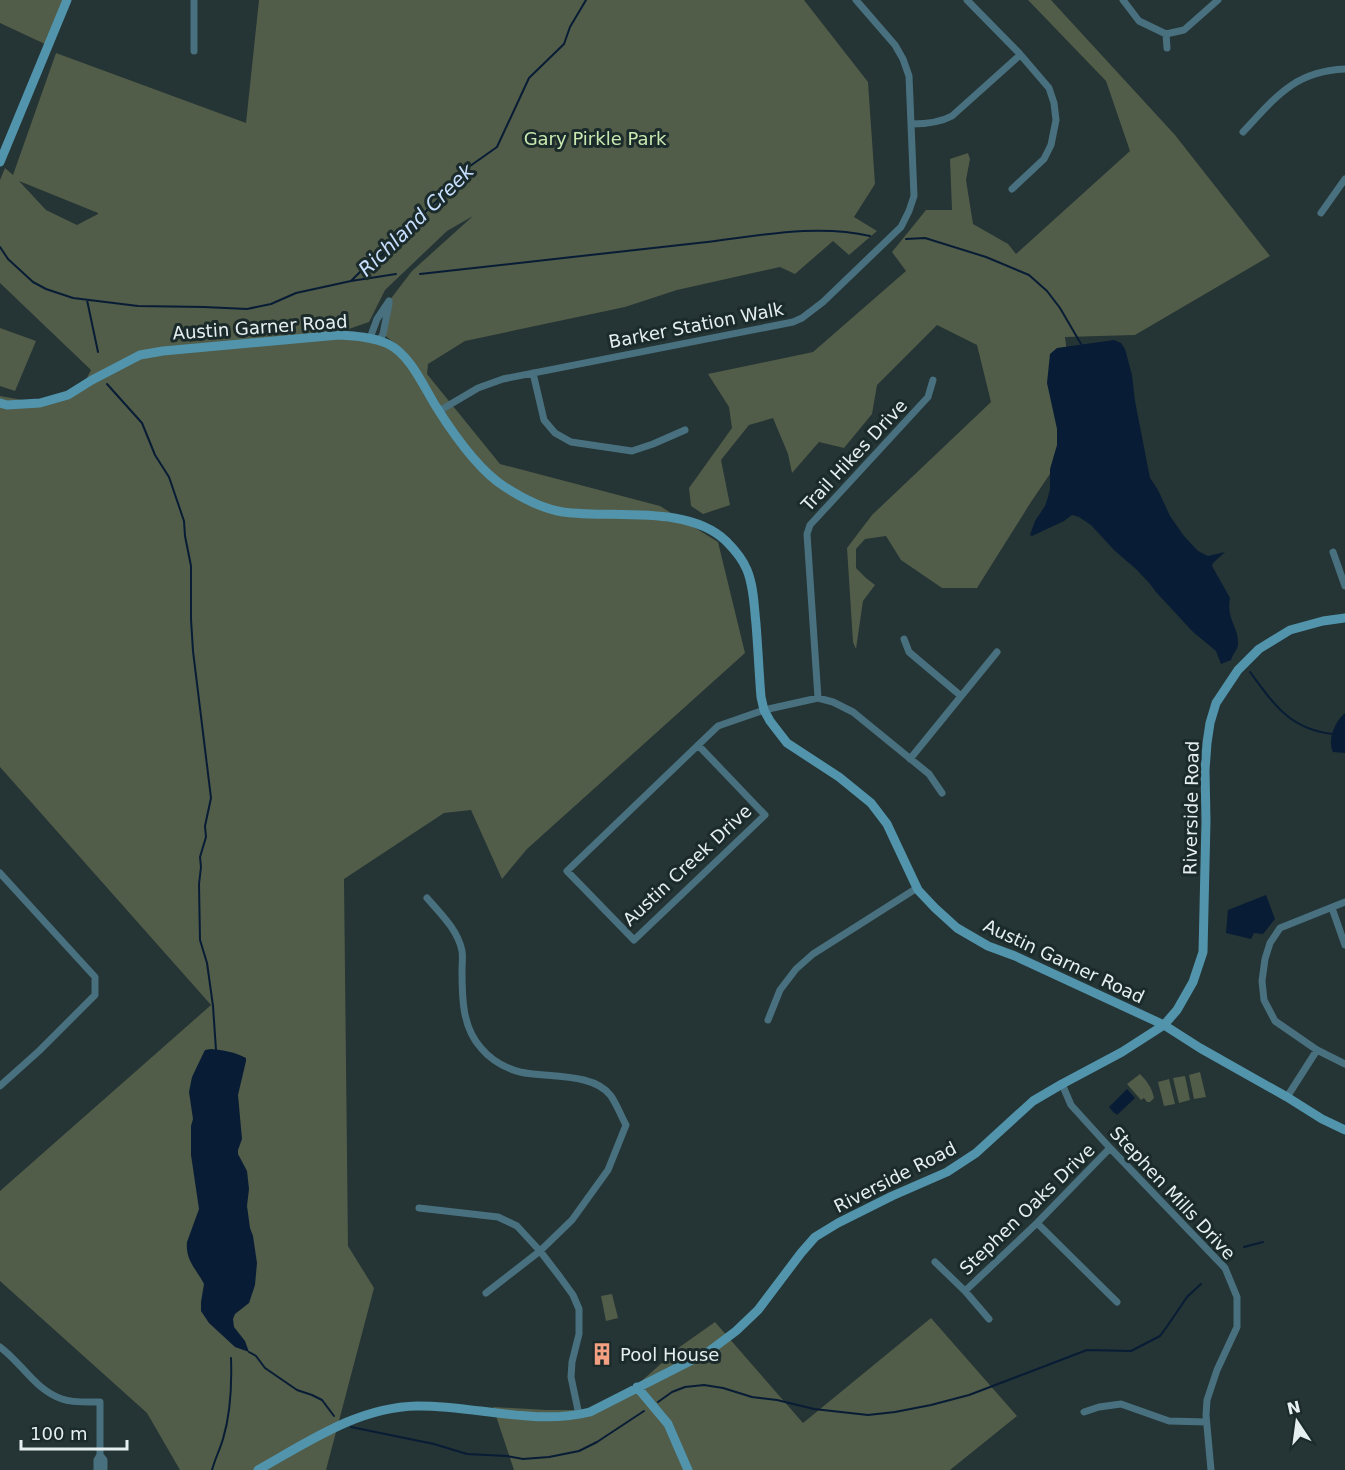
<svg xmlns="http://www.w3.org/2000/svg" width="1345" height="1470" viewBox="0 0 1345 1470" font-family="'DejaVu Sans',sans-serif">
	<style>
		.green { fill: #515c49; fill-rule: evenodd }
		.water { fill: #081d35 }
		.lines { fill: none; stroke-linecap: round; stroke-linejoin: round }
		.stream { stroke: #081d35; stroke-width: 2 }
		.street { stroke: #48707f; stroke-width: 7 }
		.secondary { stroke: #5194ac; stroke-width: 9 }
		.labels { text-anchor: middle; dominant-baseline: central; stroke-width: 6; stroke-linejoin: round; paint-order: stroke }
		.park-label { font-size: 18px; fill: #c9e9b0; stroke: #1b2a2a }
		.street-label { font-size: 18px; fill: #e6efef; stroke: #1b2a2a }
		.poi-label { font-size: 18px; fill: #e6efef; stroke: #1b2a2a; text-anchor: start }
		.water-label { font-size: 20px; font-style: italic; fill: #c7dffe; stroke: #1b2a2a }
	</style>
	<rect width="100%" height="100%" fill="#253434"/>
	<path class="green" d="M0,0H64L47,45L0,23Z
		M259,0H804L868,82L875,184L854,217L877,231L849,255L833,241L795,274L780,267L677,290L625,307L465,341L428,364L427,374L500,464L660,506L718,542L745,653L527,849L502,879L471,810L444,813L344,879L348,1246L374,1288L326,1470H180L147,1413L0,1281V1191L211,1005L0,767V396L44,404L83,386L91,370L0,283V180L5,168L13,175L56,53L246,123ZM19,181L98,213V214L77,225L46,210ZM473,216L412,271L389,301L383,334L402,349L343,331L369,322L385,290L447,231Z
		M1028,0H1051L1175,135L1270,256L1135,335L1065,337L1077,434L1031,502L977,588H942L901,560L886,536L865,539L856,549V568L866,578L875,585L863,601L856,649L853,642L847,548L872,515L991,402L977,345L937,325L877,385L872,414L844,448L819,442L792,473L788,454L773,418L749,425L721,460L730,505L703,514L691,506L689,488L732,428L729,407L708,374L813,352L906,271L892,252L926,210H952L950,159L968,153L970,159L966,180L973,224L1008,244L1016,254L1130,151L1106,81Z
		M0,328L36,341L15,391L0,386Z
		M1200,1072L1206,1097L1194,1099L1189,1075Z
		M1140,1074C1147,1081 1152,1088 1154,1098L1150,1102H1147L1144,1098L1141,1100L1127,1084Z
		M1185,1076L1190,1100L1179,1103L1173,1078Z
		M1169,1079L1175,1104L1164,1106L1158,1082Z
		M612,1294L618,1318L606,1321L601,1296Z
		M931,1318L1017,1416L950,1470H514L493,1407L547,1410H590L637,1385L681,1346L715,1322L803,1423Z"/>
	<path class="water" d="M1114,340L1121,343L1125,349L1132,375L1135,401L1150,478L1158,490L1170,516L1184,536L1198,551L1208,556L1225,552L1213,563L1212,566L1230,598C1226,619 1238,626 1238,642C1239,649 1233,653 1231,660L1221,664L1216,651L1193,632L1156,592L1150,584L1136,569L1115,551L1091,525L1079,517L1072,515L1064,521L1032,536L1030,535L1035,521L1045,506L1048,497L1050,489V469L1057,445V429L1047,383L1050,354L1057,348Z
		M1345,713V753L1333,752C1327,740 1335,721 1345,713Z
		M1266,895L1275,919L1263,934L1254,933L1251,939L1226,933L1228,910Z
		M211,1049C223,1050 235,1052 246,1058V1061L238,1095L242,1139L238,1150V1154L247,1171L249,1189L247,1206L250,1228L253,1236L257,1263L255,1285L249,1303L235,1314L233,1319L234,1327L245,1341L249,1352L235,1347L209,1323L201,1311V1302L204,1284C197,1270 185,1260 187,1242L199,1209L191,1155V1126L193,1119L189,1092L192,1077L203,1054L205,1050Z
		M1127,1089L1135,1098L1117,1115L1115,1113H1114L1109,1107Z"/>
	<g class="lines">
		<path class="stream" d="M906,239L925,238L986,257L1029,275L1047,291L1060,308L1081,344
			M0,247L8,259L33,282L46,289L73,298L138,306L204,307L247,309L271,304L296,293L351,281L396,274
			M420,274C513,264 605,253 698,243C754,237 814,223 870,236
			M351,281L366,266L381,256L395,242L409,227L438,200L463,171L497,147L529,78L564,44L570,27L586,0
			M87,300L98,352
			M107,384L142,423L155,455L169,477L184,521L185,536L191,566V619L193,651L211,798L205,826L206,837L200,857L201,867L199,884L200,940L207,963L213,1006L216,1050
			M1250,672C1274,704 1289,729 1333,734
			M1244,1247L1263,1242
			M249,1352L256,1356L265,1368L297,1390L312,1395L322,1400L334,1416
			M658,1402L672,1392L685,1387L704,1385L723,1388L752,1397L777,1400L814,1409L868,1415L895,1412L931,1405L969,1395L1087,1350L1131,1351L1160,1336L1168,1325L1187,1297L1201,1284
			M351,1427L434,1444L467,1454L507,1456L523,1459L549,1457L579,1451L597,1442L644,1411
			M212,1470C215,1459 220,1449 223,1439C231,1412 232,1386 231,1358"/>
		<path class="street" d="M967,0L1019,53L1049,88L1054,103L1056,120L1051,145L1044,159L1012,189
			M1123,0L1139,21L1166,34L1184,30L1218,0
			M1166,34L1167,48
			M194,51V0
			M912,124C926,124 939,123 952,116L1020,55
			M1243,132C1275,98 1294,71 1345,69
			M1321,213L1345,179
			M370,338L377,319L389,301
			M379,341L383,334L389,304
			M533,373L544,420L555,433L571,442L632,451L653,444L685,430
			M439,411L478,388L503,379L793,322L802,318L823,302L901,227L909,211L914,196L909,76L903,59L895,45L856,0
			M1333,552L1345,586
			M904,639L909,652L961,696
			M818,698L807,534L810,525L928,397L933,380
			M698,745L765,815L634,940L567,871L718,726L764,710L818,698L833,702L853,712L929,774L942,793
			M910,759L997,652
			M0,873L95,977V995L39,1051L0,1086
			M427,898C440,913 458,930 462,951C463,957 462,964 462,970C462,997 462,1027 481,1048C491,1060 505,1068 520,1072C546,1078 594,1072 611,1096C617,1105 621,1116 626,1125L608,1170L572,1220L540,1251L486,1293
			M1345,902L1280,928L1270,943L1265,959L1262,981L1264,1000L1275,1021L1317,1050L1345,1064
			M1332,908L1345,945
			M768,1020L780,990L796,969L813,954L917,888
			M1062,1084L1071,1105L1110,1148L1225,1268L1237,1297V1327L1217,1370L1207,1400L1206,1415L1211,1470
			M1287,1097L1317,1050
			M419,1208L498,1217L517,1226L540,1251L560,1277L573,1295L579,1309V1334L572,1362L571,1377L579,1415
			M1037,1223L1117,1302
			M935,1262L965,1291L989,1319
			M965,1291L1037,1223L1110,1148
			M0,1347C22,1363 35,1390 62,1399C73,1403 88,1402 100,1402V1455L97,1460V1470
			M1084,1412L1099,1407L1121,1404L1169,1421L1206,1422
			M100,1455L104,1460V1470"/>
		<path class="secondary" d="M0,162L67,0
			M0,403L7,405L40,403L68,395L92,380L140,355L163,351L339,335C356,336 372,337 388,344C411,355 424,388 437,408C454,435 478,470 505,487C522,498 543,509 563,512C612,519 687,504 726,541C734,549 743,560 747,570C754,587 754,606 756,624C758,648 759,673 761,697L764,710L770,721L787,743L839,777L871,803L887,824L918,890L935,908L957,928L988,946L1015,956L1164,1025L1200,1048L1287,1097L1322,1119L1345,1130
			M637,1387L668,1424L688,1470
			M258,1470C308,1442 358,1407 417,1406C473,1405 534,1426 590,1412L708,1352L736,1331L758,1310L801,1253L815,1237L838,1223L892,1196L947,1172L976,1153L1033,1101L1062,1084L1122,1052L1164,1025L1177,1010L1193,982L1203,952L1206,821L1205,770L1207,743L1210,723L1216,703L1238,670L1259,649L1290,630L1323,621L1345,618"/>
	</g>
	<defs>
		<g id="building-bare" transform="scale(1.8)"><path d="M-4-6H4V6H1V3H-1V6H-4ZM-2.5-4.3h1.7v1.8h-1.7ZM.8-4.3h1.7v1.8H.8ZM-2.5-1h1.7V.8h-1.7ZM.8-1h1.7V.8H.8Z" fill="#f2a081" stroke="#1b2a2a" stroke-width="2.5" paint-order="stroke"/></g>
	</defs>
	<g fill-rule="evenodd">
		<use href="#building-bare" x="602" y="1354"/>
	</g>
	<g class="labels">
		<g class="park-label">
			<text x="595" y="138">Gary Pirkle Park</text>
		</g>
		<g class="street-label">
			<text transform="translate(696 325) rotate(-11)">Barker Station Walk</text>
			<text transform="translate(260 327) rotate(-4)">Austin Garner Road</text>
			<text transform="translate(854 455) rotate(-47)">Trail Hikes Drive</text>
			<text transform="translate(1191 808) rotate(-89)">Riverside Road</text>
			<text transform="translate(687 865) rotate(-43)">Austin Creek Drive</text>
			<text transform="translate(1064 961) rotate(25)">Austin Garner Road</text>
			<text transform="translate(895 1177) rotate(-27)">Riverside Road</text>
			<text transform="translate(1173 1193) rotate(47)">Stephen Mills Drive</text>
			<text transform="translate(1027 1209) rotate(-44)">Stephen Oaks Drive</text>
		</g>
		<g class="poi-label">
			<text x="620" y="1354">Pool House</text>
		</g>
		<g class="water-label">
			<text transform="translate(416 220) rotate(-44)">Richland Creek</text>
		</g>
	</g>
	<g transform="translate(1297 1422) rotate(347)" stroke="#1b2a2a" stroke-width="4.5" paint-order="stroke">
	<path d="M0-4.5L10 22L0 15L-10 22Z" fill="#e6efef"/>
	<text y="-9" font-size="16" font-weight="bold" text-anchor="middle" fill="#e6efef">N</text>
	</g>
	<path d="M21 1440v9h106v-9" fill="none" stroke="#e6efef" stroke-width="3"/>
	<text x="30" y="1440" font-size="18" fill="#e6efef" stroke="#1b2a2a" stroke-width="4.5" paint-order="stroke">100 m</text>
</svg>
